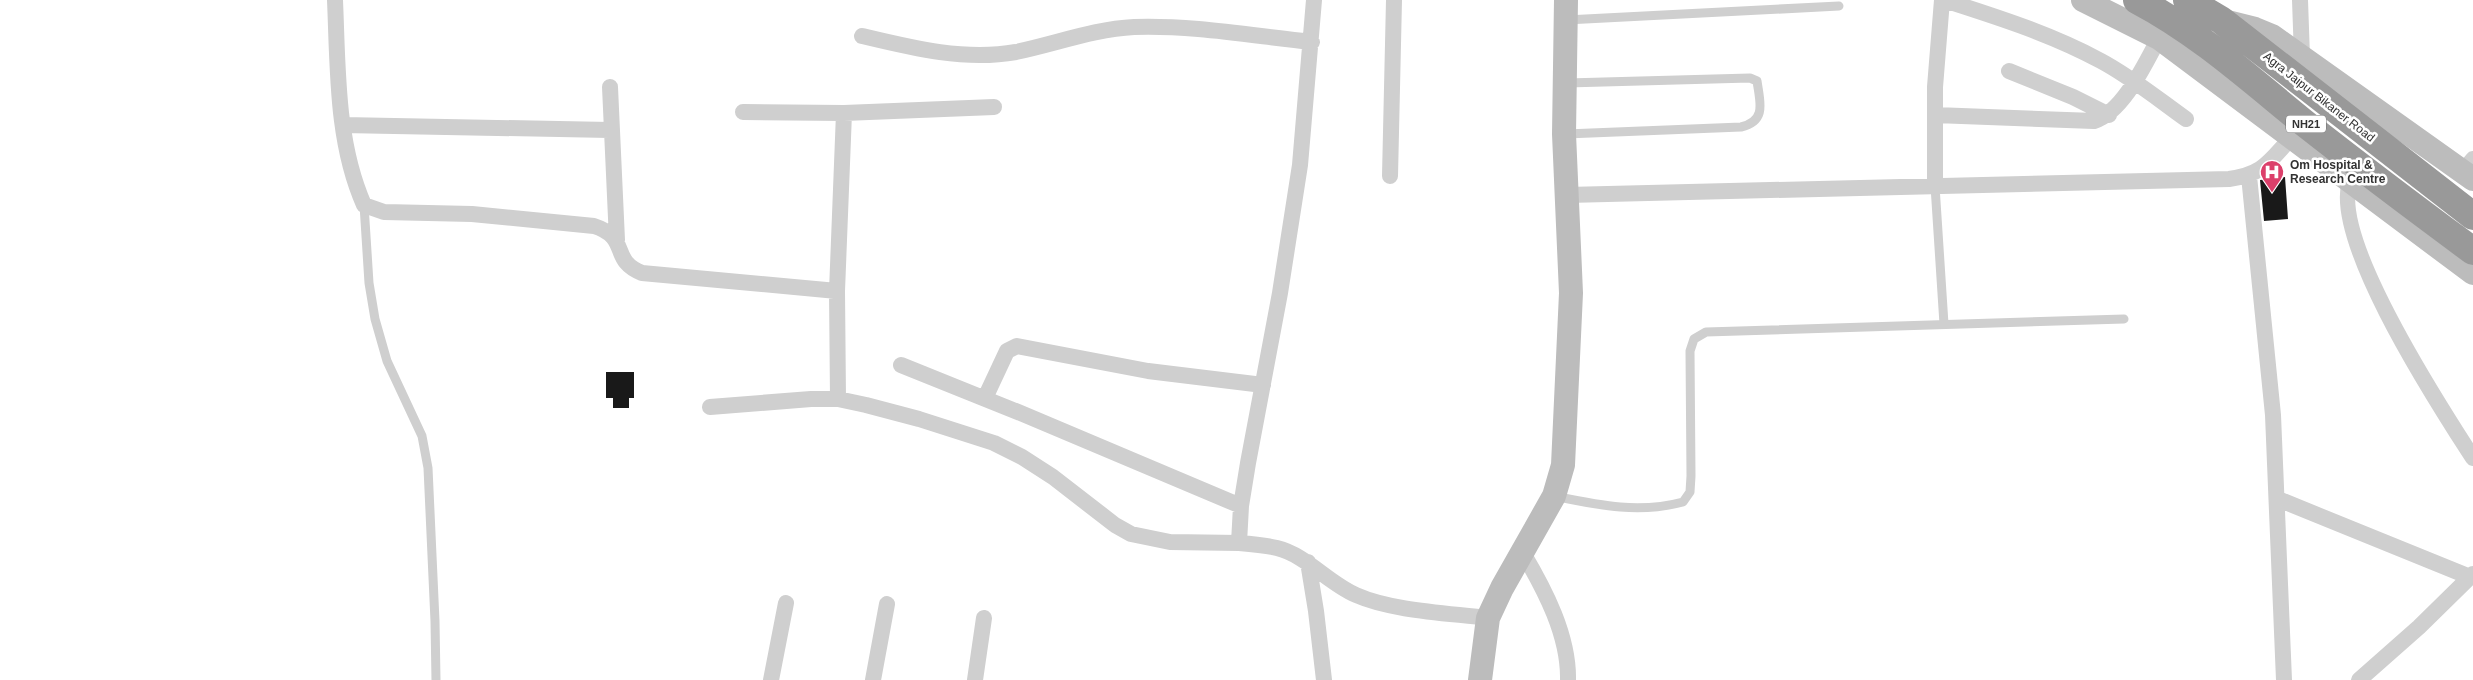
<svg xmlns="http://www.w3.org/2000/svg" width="2473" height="680" viewBox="0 0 2473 680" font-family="Helvetica,sans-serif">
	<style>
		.building { fill: #191919 }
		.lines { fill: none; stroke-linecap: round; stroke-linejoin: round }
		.lane { stroke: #cfcfcf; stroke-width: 9 }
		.street { stroke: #cfcfcf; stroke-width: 16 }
		.secondary { stroke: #bcbcbc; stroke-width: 24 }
		.highway { stroke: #999; stroke-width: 28 }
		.labels { text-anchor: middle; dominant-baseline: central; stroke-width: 5; stroke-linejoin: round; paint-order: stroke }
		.shield { fill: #fff; stroke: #707070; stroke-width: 1 }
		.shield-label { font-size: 11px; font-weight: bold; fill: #323232 }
		.street-label { font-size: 12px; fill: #323232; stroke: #fff }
		.poi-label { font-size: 12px; font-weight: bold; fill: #323232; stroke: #fff; text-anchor: start }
	</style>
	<rect width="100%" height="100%" fill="#fff"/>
	<path class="building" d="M2285,177L2288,219L2264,221L2260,180Z
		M606,372H634V398H629V408H613V398H606Z"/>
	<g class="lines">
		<path class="lane" d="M1566,20L1839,6
			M1566,134L1741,127C1767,121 1760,102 1757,81L1750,78L1567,83
			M1935,186L1944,324
			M364,205L369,283L375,319L387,361L422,436L428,468L435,621L436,680
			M1554,496C1598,505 1638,514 1683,502L1690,492L1691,476L1690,351L1694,339L1706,332L2124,319"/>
		<path class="street" d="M335,0C338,68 336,142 364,205L384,212L472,214L594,226C631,238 609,260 642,273L837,291
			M1314,0L1300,165L1280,293L1248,463L1241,506L1239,543C1252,544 1265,545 1277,548C1306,555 1328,583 1356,595C1392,611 1448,613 1488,618
			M1944,0C1997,17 2051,34 2101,61C2131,77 2158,99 2186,119
			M2300,0L2302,57
			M862,36C912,48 964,61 1016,52C1055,44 1094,29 1134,27C1193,25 1253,36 1312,42
			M2009,71L2073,97L2109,115
			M610,87L617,240
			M743,112L844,113L994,107
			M1935,115L2094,121C2123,112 2145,64 2159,38
			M343,125L610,130
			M2463,171L2473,159
			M2353,175C2321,226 2442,410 2473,458
			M1390,176L1394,0
			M2249,176L2273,415L2284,680
			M1935,186V87L1942,0
			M1567,195L2229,179C2265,174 2269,161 2293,136
			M901,365L1018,412L1241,506
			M985,398L1007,351L1017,346L1148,371L1263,385
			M838,399L837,291L844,113
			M710,407L811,399H838L866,405L919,419L994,443L1022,457L1053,477L1115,525L1131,534L1170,542L1239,543
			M2278,499L2470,577
			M1523,553C1545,590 1569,636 1568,680
			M1308,562L1316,611L1324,680
			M771,680L786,603
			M873,680L887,604
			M975,680L984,618
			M2359,680L2419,627L2473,574"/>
		<path class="secondary" d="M2083,0L2159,38L2473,273
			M2223,21L2255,29L2272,36L2473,179
			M1480,680L1488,618L1502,588L1554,496L1563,465L1571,293L1564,134L1566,0"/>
		<path class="highway" d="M2137,0C2198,32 2250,79 2303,122C2359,166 2416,209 2473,251
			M2187,0L2221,20L2473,216"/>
	</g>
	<defs>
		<g id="hospital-pin" transform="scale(1.25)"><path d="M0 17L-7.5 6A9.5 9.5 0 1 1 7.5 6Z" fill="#dc406b" stroke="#fff"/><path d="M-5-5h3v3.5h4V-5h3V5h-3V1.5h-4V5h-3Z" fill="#fff"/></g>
	</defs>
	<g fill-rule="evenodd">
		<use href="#hospital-pin" x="2272" y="172"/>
	</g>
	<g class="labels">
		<rect class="shield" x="2286" y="115.5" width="40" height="17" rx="4"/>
		<g class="shield-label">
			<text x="2306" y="124">NH21</text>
		</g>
		<g class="street-label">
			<text transform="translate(2319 97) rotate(38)">Agra Jaipur Bikaner Road</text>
		</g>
		<g class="poi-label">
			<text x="2290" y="165">Om Hospital &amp;<tspan x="2290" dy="14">Research Centre</tspan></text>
		</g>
	</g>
</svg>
